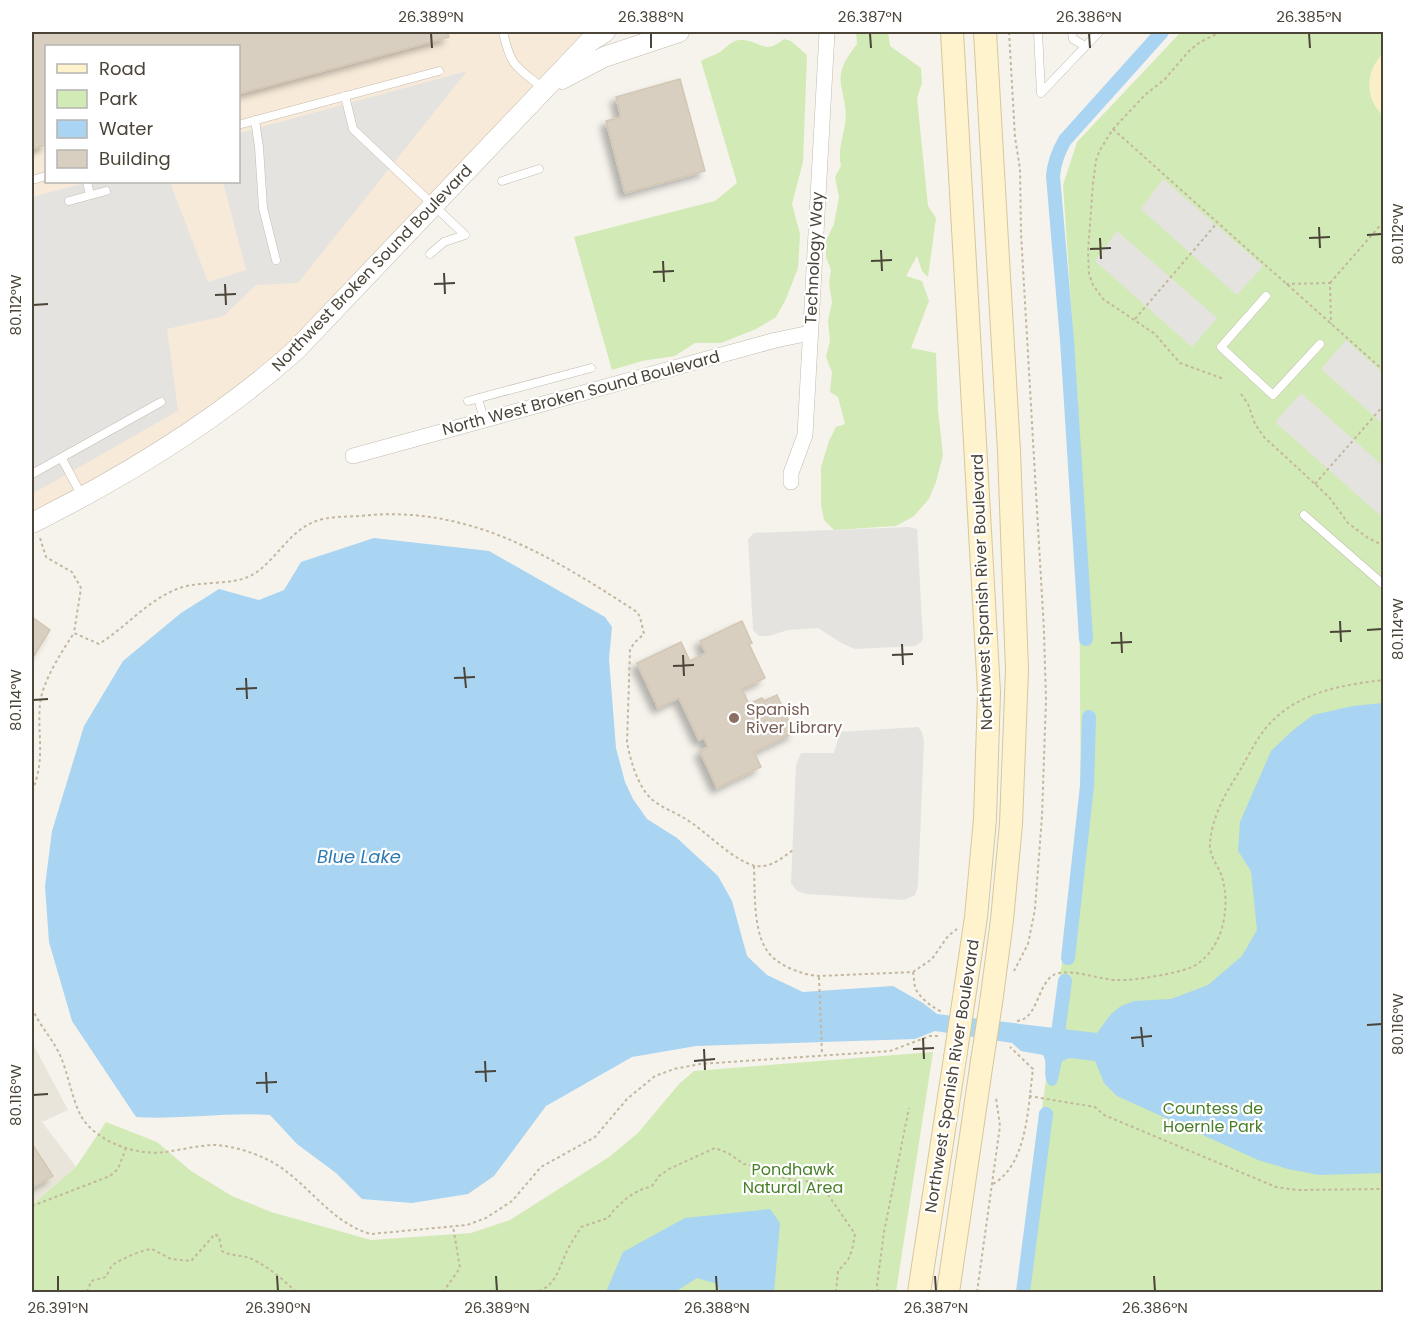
<svg xmlns="http://www.w3.org/2000/svg" width="1415" height="1324" viewBox="0 0 1415 1324" font-family="Poppins,sans-serif">
	<style>
		.residential { fill: #eae5da }
		.commercial { fill: #f7ead8; fill-rule: evenodd }
		.green { fill: #d2eab5 }
		.sand { fill: #f9efc9 }
		.parking { fill: #e5e3e0 }
		.water { fill: #a9d4f2 }
		.lines { fill: none; stroke-linecap: round; stroke-linejoin: round }
		.canal { stroke: #a9d4f2; stroke-width: 14 }
		.building { fill: #d8cfc1; stroke: #d3c7b4; stroke-width: 1.5; filter: url(#shadow) }
		.service-casing { stroke: #c2bbae; stroke-width: 9 }
		.minor-casing { stroke: #c2bbae; stroke-width: 16 }
		.tertiary-casing { stroke: #c2bbae; stroke-width: 21 }
		.secondary-casing { stroke: #d6c79b; stroke-width: 24 }
		.path { stroke: #c4b79f; stroke-width: 2; stroke-dasharray: 3 3; stroke-linecap: butt }
		.service { stroke: #fff; stroke-width: 8 }
		.minor { stroke: #fff; stroke-width: 15 }
		.tertiary { stroke: #fff; stroke-width: 20 }
		.secondary { stroke: #fff3cd; stroke-width: 22 }
		.secondary-bridge-casing { stroke: #d6c79b; stroke-width: 24; stroke-linecap: butt }
		.secondary-bridge { stroke: #fff3cd; stroke-width: 22 }
		.ticks { fill: none; stroke: #4b4439; stroke-width: 2 }
		.education-dot { fill: #8d6e63; stroke: #fff; stroke-width: 2 }
		.labels { text-anchor: middle; dominant-baseline: central; stroke-width: 4.5; stroke-linejoin: round; paint-order: stroke }
		.street-label { font-size: 16px; fill: #4b4439; stroke: #fff }
		.education-label { font-size: 16px; fill: #785e54; stroke: #fff; text-anchor: start }
		.park-label { font-size: 16px; fill: #4a7f2a; stroke: #fff }
		.water-label { font-size: 18px; font-style: italic; fill: #2e7ab2; stroke: #fff }
		.neatline { fill: none; stroke: #4b4439; stroke-width: 2 }
		.ticks-label { font-size: 15px; text-anchor: middle; fill: #4b4439 }
	</style>
	<defs>
		<filter id="shadow"><feDropShadow dx="-5.5" dy="5.5" stdDeviation="3" flood-color="#0004"/></filter>
	</defs>
	<rect width="100%" height="100%" fill="#f6f3ec"/>
	<path class="residential" d="M32,1042L68,1110L42,1122L76,1167L32,1205Z"/>
	<path class="commercial" d="M32,32H605L269,374L32,523ZM46,46H238V182H46Z"/>
	<path class="green" d="M856,32H888L890,46L921,68L922,83L917,98L928,206L936,218L928,277L922,271L917,256L906,276L922,281L929,301L911,348L936,353L938,410L943,455L936,482L929,499L914,516L896,526L834,530L824,520L821,505V467L829,441L836,427L845,424L838,397L830,392L832,372L826,357L830,341L828,321L832,302L829,283L831,270L826,257V241L834,224L839,197L835,177L841,166C836,145 849,127 845,106C844,95 839,84 841,73C843,62 851,52 857,44Z
		M1181,32H1383V1292H1017L1081,823L1078,407L1063,185L1077,142Z
		M784,39L791,41L807,55L803,162L792,204L800,234L798,268L786,299L776,317L756,329L721,343H695L675,356L642,361L612,370L574,237L715,201L737,183L701,61C707,57 713,56 718,53C728,47 731,39 743,40C763,42 764,55 784,39Z
		M933,1052L896,1292H32V1205L76,1167L106,1122L157,1142L191,1171L232,1196L271,1212L371,1240L471,1233L510,1220L609,1157L638,1133L679,1084L694,1071Z"/>
	<path class="sand" d="M1383,53V116C1364,97 1365,72 1383,53Z"/>
	<path class="parking" d="M467,71L298,283L256,285L224,316L167,329L178,411L32,494V197L89,182H170L208,282L246,270L223,182H238L239,133Z
		M1163,179L1263,266L1237,295L1141,209Z
		M1117,231L1217,318L1192,347L1095,261Z
		M1346,340L1383,373V424L1321,369Z
		M1301,393L1383,466V518L1275,422Z
		M909,527L917,529L923,639L921,642L915,646L855,649L843,644L818,628L788,630L769,636H759L753,630L748,539L754,533Z
		M918,727L922,732L924,741L918,886L915,895L904,900L807,894L797,891L791,883L796,765L801,753H834L840,732Z"/>
	<path class="water" d="M374,538L489,551L605,617L612,627L609,659L616,748L625,782L633,799L647,819L677,838L718,876L732,901L747,956L767,975L803,992L893,986L923,1003L937,1014L1097,1033L1111,1014L1121,1006L1134,1001L1171,999L1208,985L1242,956L1257,930L1251,871L1238,851L1240,822L1271,751L1292,731L1313,715L1353,706L1383,703V1173L1319,1175L1288,1169L1258,1160L1117,1096L1104,1083L1095,1061L1070,1058L1062,1061L1057,1083L1053,1086L1049,1085C1041,1075 1049,1065 1043,1055L1021,1051L1012,1043L935,1031L915,1039L696,1046L632,1057L546,1106L494,1176L468,1194L412,1203L362,1199L336,1173L297,1144L270,1115C225,1112 181,1120 136,1117L72,1021L49,942L45,886L52,831L84,726L123,661L181,613L219,589L259,600L284,590L301,562Z
		M770,1209L780,1223L774,1292H720L717,1284L697,1278L675,1292H606L623,1252L685,1218Z"/>
	<g class="lines">
		<path class="canal" d="M1086,639L1067,340L1053,176C1054,162 1058,152 1065,140L1162,32
			M1068,958L1087,786L1089,717
			M1056,1048L1065,981
			M1023,1292L1046,1114"/>
	</g>
	<path class="building" d="M32,32H447L449,37L238,94V46H46V145L32,149Z
		M680,79L705,171L625,193L606,121L621,117L616,97Z
		M32,617L50,630L32,659Z
		M742,621L752,643L749,644L765,678L742,689L749,704L762,698L764,701L777,695L794,733L754,752L761,767L717,788L700,751L708,747L704,738L699,740L679,698L658,708L637,663L681,642L690,661L706,653L700,641Z
		M32,1144L53,1176L32,1188Z"/>
	<g class="lines">
		<g class="service-casing">
			<path id="service" d="M503,32C511,67 515,66 543,88
				M1038,32L1041,93L1099,32
				M1072,32L1073,39L1085,46
				M345,96L353,129L465,235L444,242L430,254
				M255,120L259,147L263,208L276,260
				M238,125L439,71
				M32,180L46,176
				M502,181L539,169
				M87,182L90,195
				M69,201L106,191
				M1266,296L1221,347L1273,395L1320,344
				M478,398L484,420
				M468,401L591,368
				M62,459L82,496
				M32,474L161,402
				M1304,515L1384,585"/>
		</g>
		<g class="minor-casing">
			<path id="minor" d="M353,456L776,340L810,333
				M791,482V473L805,435L827,32"/>
		</g>
		<g class="tertiary-casing">
			<path id="tertiary" d="M562,79L604,57L679,32
				M32,523C126,476 217,421 296,350L589,42L605,32"/>
		</g>
		<g class="secondary-casing">
			<path id="secondary" d="M952,32L989,692L985,819L976,917L964,998
				M985,32L1009,451L1017,670L1011,824L1002,920L991,1003
				M919,1292L955,1058
				M948,1292L982,1061"/>
		</g>
		<path class="path" d="M1009,32L1015,137L1020,169L1021,233L1044,631L1046,700L1042,816L1035,909L1028,944L1014,971
			M1221,32L1200,42L1189,51L1165,79L1145,95L1113,129L1100,150L1096,160L1093,183L1088,252L1089,274L1093,285L1103,299L1155,334L1180,363L1224,379
			M1113,129L1384,371
			M1330,283L1384,221
			M1286,284L1330,283L1331,324
			M1135,319L1217,223
			M1241,394L1248,404L1255,424L1264,437L1329,497L1348,523L1368,538L1384,546
			M1315,484L1384,405
			M40,538L46,557L72,572L81,588L74,633
			M32,791C46,759 37,735 40,704C42,682 62,651 74,633L99,644C126,627 147,601 177,589C199,580 233,586 252,575C276,561 288,532 314,522C327,516 345,517 359,516C468,504 549,555 637,612L640,617L644,634L634,643L630,650L627,742C630,759 636,779 646,793C656,806 671,810 684,818C705,830 734,862 756,866C771,868 782,858 793,850
			M754,866C755,889 753,929 766,949C775,965 802,975 819,976L913,972L932,959L948,936L957,929
			M913,972C914,977 914,982 915,987C918,997 934,1009 943,1012
			M819,977L822,1055
			M32,1008C39,1025 52,1038 60,1055C68,1073 72,1099 81,1116C96,1142 137,1156 165,1152C181,1150 199,1145 215,1145C231,1146 249,1151 264,1158C305,1176 327,1222 371,1234L467,1225L486,1218L512,1201L541,1167L595,1137L627,1099L655,1076L674,1069L700,1064L890,1051L930,1036H940
			M1017,1021C1040,1019 1037,977 1059,973C1079,970 1099,980 1118,980C1133,981 1181,973 1194,966C1223,949 1231,908 1222,877C1218,865 1209,856 1210,843C1212,817 1225,794 1239,772C1247,758 1255,742 1265,729C1294,693 1340,685 1384,680
			M1029,1096L1095,1107L1104,1115L1276,1187L1297,1190L1384,1189
			M993,1184C1028,1164 1028,1105 1033,1069L1010,1047
			M32,1206L110,1176L118,1169L126,1148
			M87,1292L91,1281L106,1277C108,1273 110,1267 114,1264C124,1258 141,1250 152,1249L171,1259L191,1261L215,1234L219,1237L222,1251C230,1256 241,1255 250,1258C267,1266 283,1279 296,1292
			M443,1292L460,1268L453,1226
			M515,1292C522,1290 527,1293 534,1292C555,1289 559,1268 566,1253C570,1244 576,1236 581,1227L608,1218L614,1210L628,1197L640,1190L652,1186L659,1176L669,1169L715,1148L728,1153L744,1164L767,1168L781,1177L801,1182L818,1180L855,1234L852,1250L848,1260L838,1271L836,1292
			M878,1292L877,1285L884,1232L909,1108
			M977,1292L1000,1126L996,1098"/>
		<use href="#service" class="service"/>
		<use href="#minor" class="minor"/>
		<use href="#tertiary" class="tertiary"/>
		<use href="#secondary" class="secondary"/>
		<g class="secondary-bridge-casing">
			<path id="secondary-bridge" d="M955,1058L964,998
				M982,1061L991,1003"/>
		</g>
		<use href="#secondary-bridge" class="secondary-bridge"/>
	</g>
	<path class="ticks" d="M431,33L432,48M651,33V48M870,33L871,48M1089,33L1090,48M1309,33L1310,48M1319,227L1320,248M1367,235L1382,234M1100,238L1101,259M1309,238L1330,237M1090,249L1111,248M881,250L882,271M663,261L664,282M871,261L892,260M653,272L674,271M444,273L445,294M225,284L226,305M434,284L455,283M215,295L236,294M33,305L48,304M1340,621L1341,642M1367,630L1382,629M1121,632L1122,653M1330,632L1351,631M1111,643L1132,642M902,644L903,665M683,655L684,676M892,655L913,654M673,666L694,665M464,667L466,688M246,678L247,699M454,678L475,677M236,689L257,688M33,700L48,699M1367,1025L1382,1024M1141,1027L1143,1047M923,1038L924,1059M1131,1038L1152,1036M704,1049L705,1070M913,1049L934,1048M485,1061L486,1082M694,1061L715,1059M266,1072L267,1093M475,1072L496,1071M256,1083L277,1082M33,1095L48,1094M58,1276V1291M277,1276L278,1291M496,1276L497,1291M716,1276L717,1291M935,1276L936,1291M1154,1276L1155,1291"/>
	<circle class="education-dot" cx="734" cy="718" r="6"/>
	<g class="labels">
		<g class="street-label">
			<text transform="translate(814 258) rotate(-87)">Technology Way</text>
			<text transform="translate(372 268) rotate(-46)">Northwest Broken Sound Boulevard</text>
			<text transform="translate(581 393) rotate(-15)">North West Broken Sound Boulevard</text>
			<text transform="translate(982 592) rotate(-92)">Northwest Spanish River Boulevard</text>
			<text transform="translate(952 1076) rotate(-81)">Northwest Spanish River Boulevard</text>
		</g>
		<g class="education-label">
			<text x="746" y="709">Spanish<tspan x="746" dy="18">River Library</tspan></text>
		</g>
		<g class="park-label">
			<text x="1213" y="1108">Countess de<tspan x="1213" dy="18">Hoernle Park</tspan></text>
			<text x="793" y="1169">Pondhawk<tspan x="793" dy="18">Natural Area</tspan></text>
		</g>
		<g class="water-label">
			<text x="359" y="856">Blue Lake</text>
		</g>
	</g>
	<rect width="1415" height="1324" fill="none" stroke="#ffffff" stroke-width="66"/>
	<rect x="45" y="45" width="195" height="138" fill="#ffffff" stroke="#b7b4b0" stroke-width="1.5"/>
	<rect x="57" y="64" width="30" height="9" fill="#fff3cd" stroke="#b7b4b0" stroke-width="1.5"/>
	<text x="99" y="75" font-size="18" fill="#4b4439">Road</text>
	<rect x="57" y="90" width="30" height="18" fill="#d2eab5" stroke="#b7b4b0" stroke-width="1.5"/>
	<text x="99" y="105" font-size="18" fill="#4b4439">Park</text>
	<rect x="57" y="120" width="30" height="18" fill="#a9d4f2" stroke="#b7b4b0" stroke-width="1.5"/>
	<text x="99" y="135" font-size="18" fill="#4b4439">Water</text>
	<rect x="57" y="150" width="30" height="18" fill="#d8cfc1" stroke="#b7b4b0" stroke-width="1.5"/>
	<text x="99" y="165" font-size="18" fill="#4b4439">Building</text>
	<rect x="33" y="33" width="1349" height="1258" class="neatline"/>
	<g class="ticks-label">
		<text x="431" y="22">26.389°N</text>
		<text x="651" y="22">26.388°N</text>
		<text x="870" y="22">26.387°N</text>
		<text x="1089" y="22">26.386°N</text>
		<text x="1309" y="22">26.385°N</text>
		<text transform="translate(1398 234) rotate(-90)" y="5">80.112°W</text>
		<text transform="translate(16 305) rotate(-90)" y="5">80.112°W</text>
		<text transform="translate(1398 629) rotate(-90)" y="5">80.114°W</text>
		<text transform="translate(16 700) rotate(-90)" y="5">80.114°W</text>
		<text transform="translate(1398 1024) rotate(-90)" y="5">80.116°W</text>
		<text transform="translate(16 1095) rotate(-90)" y="5">80.116°W</text>
		<text x="58" y="1313">26.391°N</text>
		<text x="278" y="1313">26.390°N</text>
		<text x="497" y="1313">26.389°N</text>
		<text x="717" y="1313">26.388°N</text>
		<text x="936" y="1313">26.387°N</text>
		<text x="1155" y="1313">26.386°N</text>
	</g>
</svg>
